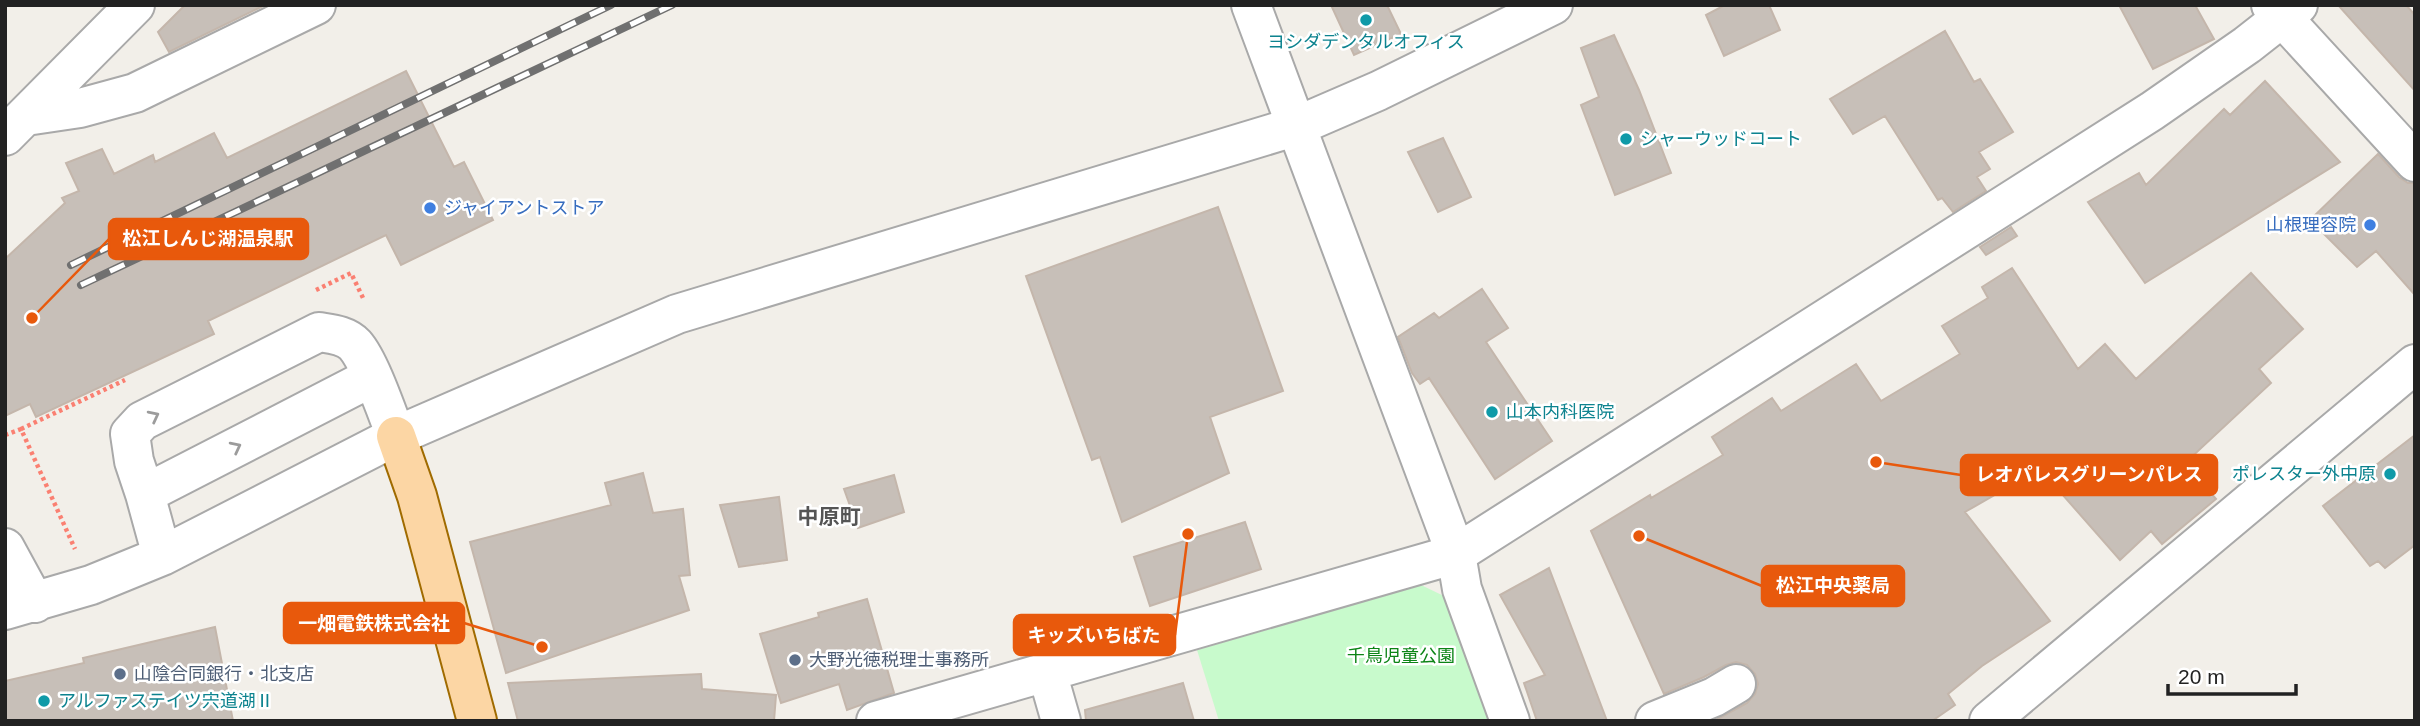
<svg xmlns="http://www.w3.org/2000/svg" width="2420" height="726" viewBox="0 0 2420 726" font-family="Helvetica,'Noto Sans JP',sans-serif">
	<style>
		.park { fill: #c8facc }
		.building { fill: #c7bfb8; stroke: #c4b6ab; stroke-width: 2 }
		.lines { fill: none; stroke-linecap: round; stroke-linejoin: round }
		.minor-casing { stroke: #a9a9a9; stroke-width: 42 }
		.major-casing { stroke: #a06b00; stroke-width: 42 }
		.path { stroke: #fa8072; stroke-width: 4.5; stroke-dasharray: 3.5 3.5; stroke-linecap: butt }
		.minor { stroke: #fff; stroke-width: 38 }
		.major { stroke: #fcd6a4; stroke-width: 38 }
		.rail-casing { stroke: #707070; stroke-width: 8 }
		.rail { stroke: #fff; stroke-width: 5; stroke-dasharray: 16; stroke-linecap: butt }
		.oneway { stroke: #9c9c9c }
		.culture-dot { fill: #0f9aa8; stroke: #fff; stroke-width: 2.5 }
		.shop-dot { fill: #3f7fe0; stroke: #fff; stroke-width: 2.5 }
		.service-dot { fill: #5c6f8a; stroke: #fff; stroke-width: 2.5 }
		.labels { text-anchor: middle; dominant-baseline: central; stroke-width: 5; stroke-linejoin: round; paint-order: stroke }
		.culture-label { font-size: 18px; fill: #0d838f; stroke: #fff; text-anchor: start }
		.shop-label { font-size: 18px; fill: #366cbe; stroke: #fff; text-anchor: start }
		.park-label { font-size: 18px; fill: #0c8416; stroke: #fff }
		.service-label { font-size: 18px; fill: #4e5e75; stroke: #fff; text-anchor: start }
		.quarter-label { font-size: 21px; font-weight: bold; fill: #555; stroke: #fff }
		.leader { fill: none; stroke: #e8590c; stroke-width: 2.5 }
		.callout-dot { fill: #e8590c; stroke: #fff; stroke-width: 2.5 }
		.callout { fill: #e8590c; stroke: #e8590c; stroke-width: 2.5 }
		.callout-label { font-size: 19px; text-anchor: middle; font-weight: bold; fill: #fff }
	</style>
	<rect width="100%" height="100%" fill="#f2efe9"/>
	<path class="park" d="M1421,585L1446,597L1491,721H1219L1197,650Z"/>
	<path class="building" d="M185,5H265L169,52L158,32Z
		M1331,5H1387L1401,34L1354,55Z
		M1725,5H1769L1780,30L1724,56L1706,15Z
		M2119,5H2195L2214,39L2153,69Z
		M2338,5H2406L2415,15V91Z
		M1945,31L1974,82L1980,79L2013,132L1979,152L1990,169L1977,177L1986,191L1953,212L1942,198L1938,200L1885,116L1853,134L1830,99Z
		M1614,35L1639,90L1671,173L1615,195L1581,105L1599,97L1581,48Z
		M406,71L454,167L464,162L493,220L401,265L386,235L208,321L214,334L36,417L30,404L5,416V259L65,203L62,198L79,191L66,163L102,149L114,174L153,155L155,162L214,133L227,158Z
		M2265,81L2340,162L2145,283L2088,202L2139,173L2146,185L2224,109L2230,115Z
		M1443,138L1471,197L1438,212L1408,152Z
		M2378,154L2399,177L2408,183H2415V295L2376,251L2357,267L2310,220Z
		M1218,207L1283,391L1210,417L1229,473L1122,522L1100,457L1092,460L1026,276Z
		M2011,227L2017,236L1986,255L1980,247Z
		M2012,268L2078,369L2105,344L2136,379L2251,273L2303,329L2259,369L2271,383L2185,463L2216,499L2162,544L2151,531L2120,560L2040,469L1965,512L2050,621L1982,666L1948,694L1955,705L1932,721H1714L1747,703L1755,694L1758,684L1755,674L1747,665L1736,662L1726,665L1704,677L1664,694L1591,531L1650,495L1651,498L1723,455L1712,437L1772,398L1781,411L1856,364L1881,401L1960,354L1942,326L1988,298L1982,287Z
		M1482,289L1508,328L1486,342L1552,441L1495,479L1429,378L1420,384L1412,373L1398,337L1434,313L1439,318Z
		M2415,435V545L2385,568L2378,561L2370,566L2323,506Z
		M643,473L653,513L683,509L690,575L679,576L689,610L506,673L470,542L611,505L605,483Z
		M894,475L904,512L858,528L844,489Z
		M779,497L787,560L739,567L720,505Z
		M1245,522L1261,569L1150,606L1134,557Z
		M1549,568L1607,721H1537L1524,683L1545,675L1500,595Z
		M867,599L894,693L847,710L839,684L781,703L760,634L819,617L818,613Z
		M215,627L233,721H5V681L84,663L83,658Z
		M701,674L702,689L776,695L774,721H518L508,683Z
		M1183,683L1194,721H1086L1085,710Z"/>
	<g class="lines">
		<g class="minor-casing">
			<path id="minor" d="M1251,5L1456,554L1462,589L1510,721
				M2271,5L2415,162
				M26,116L80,108L135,93L316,5
				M5,136L135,5
				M145,494L134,461L130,434L142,421L319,332C331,334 346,335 355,345C370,362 387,413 396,436
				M5,548L35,603
				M162,556L145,494L372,377
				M5,610L91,585L162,556L396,436L677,314L1297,126L1378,91L1553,5
				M1047,672L1061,721
				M876,721L1456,554L2152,111L2247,45L2298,5
				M1655,721L1714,697L1736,684
				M1989,721L2415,364"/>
		</g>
		<g class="major-casing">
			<path id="major" d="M396,436L417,496L477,721"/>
		</g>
		<path class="path" d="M316,290L351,273L364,300
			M21,429L125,380
			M5,435L21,429L75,549"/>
		<use href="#minor" class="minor"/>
		<use href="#major" class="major"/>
		<g class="rail-casing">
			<path id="rail" d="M71,265L611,5
				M81,285L672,5"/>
		</g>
		<use href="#rail" class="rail"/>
	</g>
	<defs><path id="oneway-chevron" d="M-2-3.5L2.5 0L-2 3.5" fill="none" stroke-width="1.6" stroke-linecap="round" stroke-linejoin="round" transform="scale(1.75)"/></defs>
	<g class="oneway">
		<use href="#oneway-chevron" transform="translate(154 416) rotate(-27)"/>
		<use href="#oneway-chevron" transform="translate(236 447) rotate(-27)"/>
	</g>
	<g class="culture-dot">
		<circle cx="1366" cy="20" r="7"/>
		<circle cx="1626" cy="139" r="7"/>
		<circle cx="1492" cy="412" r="7"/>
		<circle cx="2390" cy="474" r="7"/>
		<circle cx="44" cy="701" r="7"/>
	</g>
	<g class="shop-dot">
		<circle cx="430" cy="208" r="7"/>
		<circle cx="2370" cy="225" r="7"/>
	</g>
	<g class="service-dot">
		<circle cx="795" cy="660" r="7"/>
		<circle cx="120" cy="674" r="7"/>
	</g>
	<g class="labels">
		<g class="culture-label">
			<text x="1366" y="42" text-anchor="middle">ヨシダデンタルオフィス</text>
			<text x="1640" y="139">シャーウッドコート</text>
			<text x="1506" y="412">山本内科医院</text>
			<text x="2376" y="474" text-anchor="end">ポレスター外中原</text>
			<text x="58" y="701">アルファステイツ宍道湖Ⅱ</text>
		</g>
		<g class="shop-label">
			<text x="444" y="208">ジャイアントストア</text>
			<text x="2356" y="225" text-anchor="end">山根理容院</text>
		</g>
		<g class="park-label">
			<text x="1401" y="656">千鳥児童公園</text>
		</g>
		<g class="service-label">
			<text x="809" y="660">大野光徳税理士事務所</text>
			<text x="134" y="674">山陰合同銀行・北支店</text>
		</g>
		<g class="quarter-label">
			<text x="829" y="516">中原町</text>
		</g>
	</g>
	<path class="leader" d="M32 318L109 239M1876 462L1961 475M1639 536L1762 586M542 647L464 623M1188 534L1175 635"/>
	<g class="callout-dot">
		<circle cx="32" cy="318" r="7"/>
		<circle cx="1876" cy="462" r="7"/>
		<circle cx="1639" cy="536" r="7"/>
		<circle cx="542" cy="647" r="7"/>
		<circle cx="1188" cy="534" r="7"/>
	</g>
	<g class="callout">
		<rect x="109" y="219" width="199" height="40" rx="7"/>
		<rect x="1961" y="455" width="256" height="40" rx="7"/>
		<rect x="1762" y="566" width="142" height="40" rx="7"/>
		<rect x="284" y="603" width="180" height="40" rx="7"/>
		<rect x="1014" y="615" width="161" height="40" rx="7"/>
	</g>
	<g class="callout-label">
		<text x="208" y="245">松江しんじ湖温泉駅</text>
		<text x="2089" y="481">レオパレスグリーンパレス</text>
		<text x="1833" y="592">松江中央薬局</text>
		<text x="374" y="630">一畑電鉄株式会社</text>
		<text x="1094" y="642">キッズいちばた</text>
	</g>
	<rect width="2420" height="726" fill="none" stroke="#222222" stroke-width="14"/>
	<path d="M2168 684v10h128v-10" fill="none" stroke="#222222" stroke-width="3.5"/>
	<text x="2178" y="684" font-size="21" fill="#222222" stroke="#ffffff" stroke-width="5" paint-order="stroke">20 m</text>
</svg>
